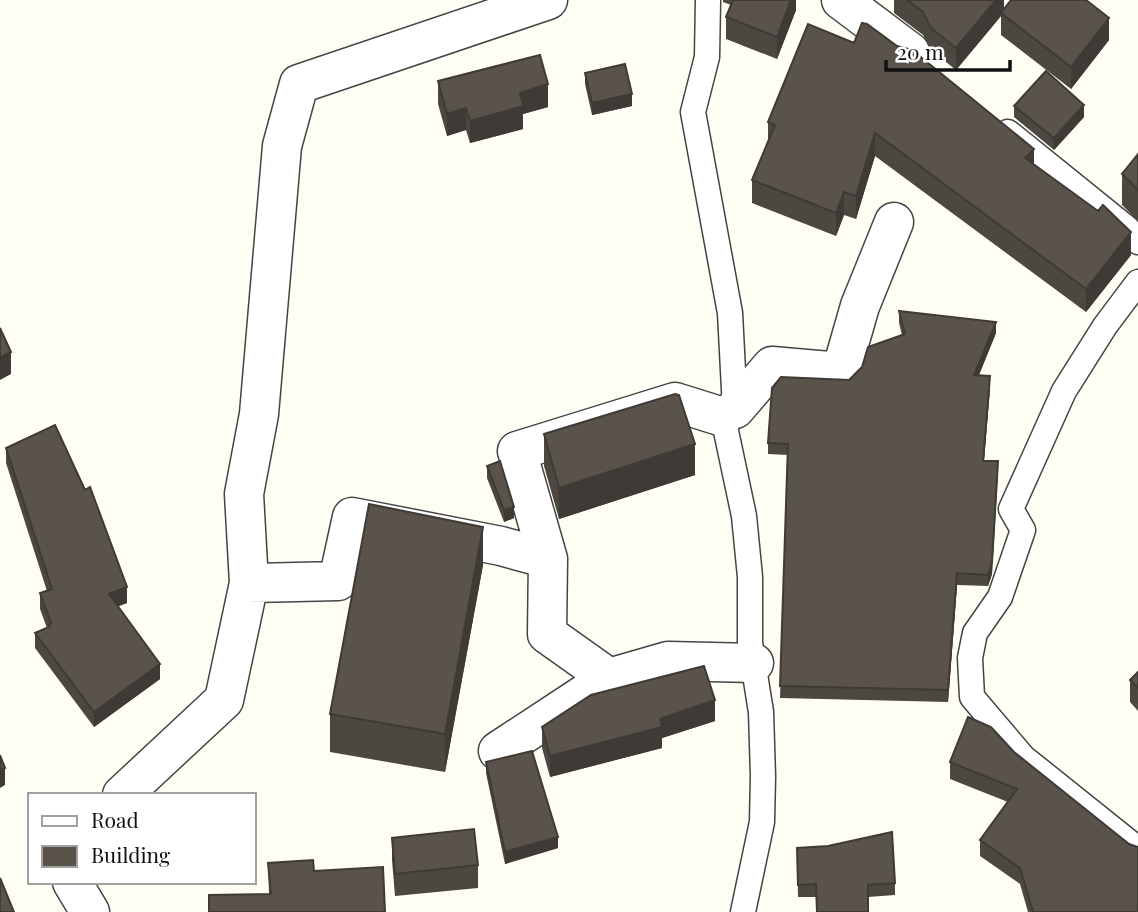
<svg xmlns="http://www.w3.org/2000/svg" width="1138" height="912" viewBox="0 0 1138 912" font-family="'Playfair Display',serif">
	<style>
		.lines { fill: none; stroke-linecap: round; stroke-linejoin: round }
		.lane-casing { stroke: #444; stroke-width: 27 }
		.street-casing { stroke: #444; stroke-width: 41 }
		.lane { stroke: #fff; stroke-width: 24 }
		.street { stroke: #fff; stroke-width: 38 }
		.wall { fill: #4d4741 }
		.shaded-wall { fill: #3f3a35 }
		.building { fill: #5a534c; stroke: #3f3a35; stroke-width: 2 }
	</style>
	<rect width="100%" height="100%" fill="#fffef4"/>
	<g class="lines">
		<g class="lane-casing">
			<path id="lane" d="M708,0L707,57L693,112L730,313L735,409L723,417L744,516L750,577V643L761,712L763,776L762,822L743,912
				M1008,132L1127,228L1138,242
				M1138,282L1105,326L1064,391L1011,509L1023,530L1000,597L975,633L970,658L972,697L1023,757L1138,849"/>
		</g>
		<g class="street-casing">
			<path id="street" d="M841,0L910,52
				M735,409L772,366L841,372L860,306L894,222
				M249,583L338,581L352,517L501,546L548,559
				M609,678L547,634L548,559L517,451L675,402L723,417
				M498,751L609,678L668,661L754,663
				M122,795L224,700L249,583L244,494L259,414L282,146L299,84L548,0
				M72,882L90,912"/>
		</g>
		<use href="#lane" class="lane"/>
		<use href="#street" class="street"/>
	</g>
	<path class="wall" d="M723,0H796V10L777,59L726,39V17L731,5L723,2Z
		M894,0H1004V9L1109,40L1071,89L1001,35V16L956,70L931,50L923,35L894,13Z
		M808,24L1034,165L1131,255L1086,312L875,156L856,219L844,215L836,236L752,203V180L768,141V122Z
		M585,73L632,106L592,115L585,84Z
		M438,81L548,107L523,114V129L470,143L466,130L447,136L438,104Z
		M1014,106L1084,117L1054,150L1014,117Z
		M1138,154V221L1122,205V174Z
		M899,311L996,333L979,375L990,388L984,461L998,473L992,574L988,586L957,585L948,702L780,698L788,455L768,454V443L849,380L902,335L899,323Z
		M544,434L695,475L559,519L544,466Z
		M6,448L127,603L118,606L160,679L94,727L35,648V633L47,628L40,609V593L47,591L6,463Z
		M487,466L514,518L504,522L487,478Z
		M483,565L445,772L330,752V714Z
		M1138,672V711L1130,702V680Z
		M968,717L1138,912H1028L1020,884L980,856V840L1008,802L950,779V762Z
		M715,721L662,738V748L550,777L542,748V727Z
		M486,762L558,848L505,864L486,773Z
		M392,838L478,865V888L395,896L392,860Z
		M797,848L895,883V895L868,897H798Z
		M268,863L314,871L385,912L269,894Z"/>
	<path class="shaded-wall" d="M791,0H796V10L777,59V37Z
		M996,0H1004V12L1001,13V16L956,70V48Z
		M1109,18V40L1071,89V67Z
		M548,84V107L523,114V129L470,143V121L520,93Z
		M632,94V106L592,115V103Z
		M1084,105V117L1054,150V138Z
		M466,108V130L447,136V114Z
		M875,133V156L856,219V196Z
		M1034,149V172L1025,158Z
		M844,192V215L836,236V213Z
		M1131,232V255L1086,312V289Z
		M996,322V333L974,387V375Z
		M11,352V374L0,380V358Z
		M990,376V388L983,472V461Z
		M695,444V475L559,519V488Z
		M998,461L992,574L988,586V575Z
		M514,507V518L504,522V510Z
		M483,527V565L445,772V734Z
		M957,573V585L948,702V690Z
		M127,587V603L109,610V594Z
		M160,664V679L94,727V712Z
		M715,700V721L662,738V748L550,777V756Z
		M5,768V785L0,788V770Z
		M558,837V848L505,864V852Z"/>
	<path class="building" d="M733,0H791L777,37L726,17Z
		M907,0H996L956,48L931,28L923,12Z
		M1011,0H1086L1109,18L1071,67L1001,13Z
		M862,23L867,24L897,46L912,50L1034,149L1025,158L1098,211L1103,205L1131,232L1086,289L875,133L856,196L844,192L836,213L752,180L775,125L768,122L808,24L854,43Z
		M540,55L548,84L520,93L523,106L470,121L466,108L447,114L438,81Z
		M625,64L632,94L592,103L585,73Z
		M1046,71L1084,105L1054,138L1014,106Z
		M1138,154V190L1122,174Z
		M899,311L996,322L974,375L990,376L983,461H998L992,562L988,575L957,573L948,690L780,686L788,444L768,443L772,388L781,377L849,380L862,367L868,347L905,334Z
		M0,328L11,352L0,358Z
		M675,394L679,395L695,444L559,488L544,434Z
		M55,425L85,490L90,487L127,587L109,594L160,664L94,712L35,633L49,627L51,623L40,593L52,589L6,448Z
		M500,461L514,507L504,510L487,466Z
		M369,504L483,527L445,734L330,714Z
		M704,666L715,700L660,719L662,727L550,756L542,727L591,695Z
		M1138,672V688L1130,680Z
		M968,717L991,727L1014,752L1129,844L1138,847V912H1033L1020,868L980,840L1017,789L950,762Z
		M532,751L558,837L505,852L486,762Z
		M0,755L5,768L0,770Z
		M474,829L478,865L395,874L392,838Z
		M892,832L895,883L868,885V912H817L816,884L798,885L797,848L828,846Z
		M313,860L314,871L383,867L385,912H209V895L271,894L268,863Z
		M0,878L14,912H0Z"/>
	<rect x="28" y="793" width="228" height="91" fill="#ffffff" stroke="#a0a0a0" stroke-width="2"/>
	<rect x="42" y="816" width="35" height="10" fill="#ffffff" stroke="#a0a0a0" stroke-width="2"/>
	<text x="91" y="828" font-size="21" fill="#111111">Road</text>
	<rect x="42" y="846" width="35" height="21" fill="#5a534c" stroke="#a0a0a0" stroke-width="2"/>
	<text x="91" y="863" font-size="21" fill="#111111">Building</text>
	<path d="M886 60v10h124v-10" fill="none" stroke="#111111" stroke-width="3.5"/>
	<text x="897" y="60" font-size="21" fill="#111111" stroke="#ffffff" stroke-width="5" paint-order="stroke">20 m</text>
</svg>
